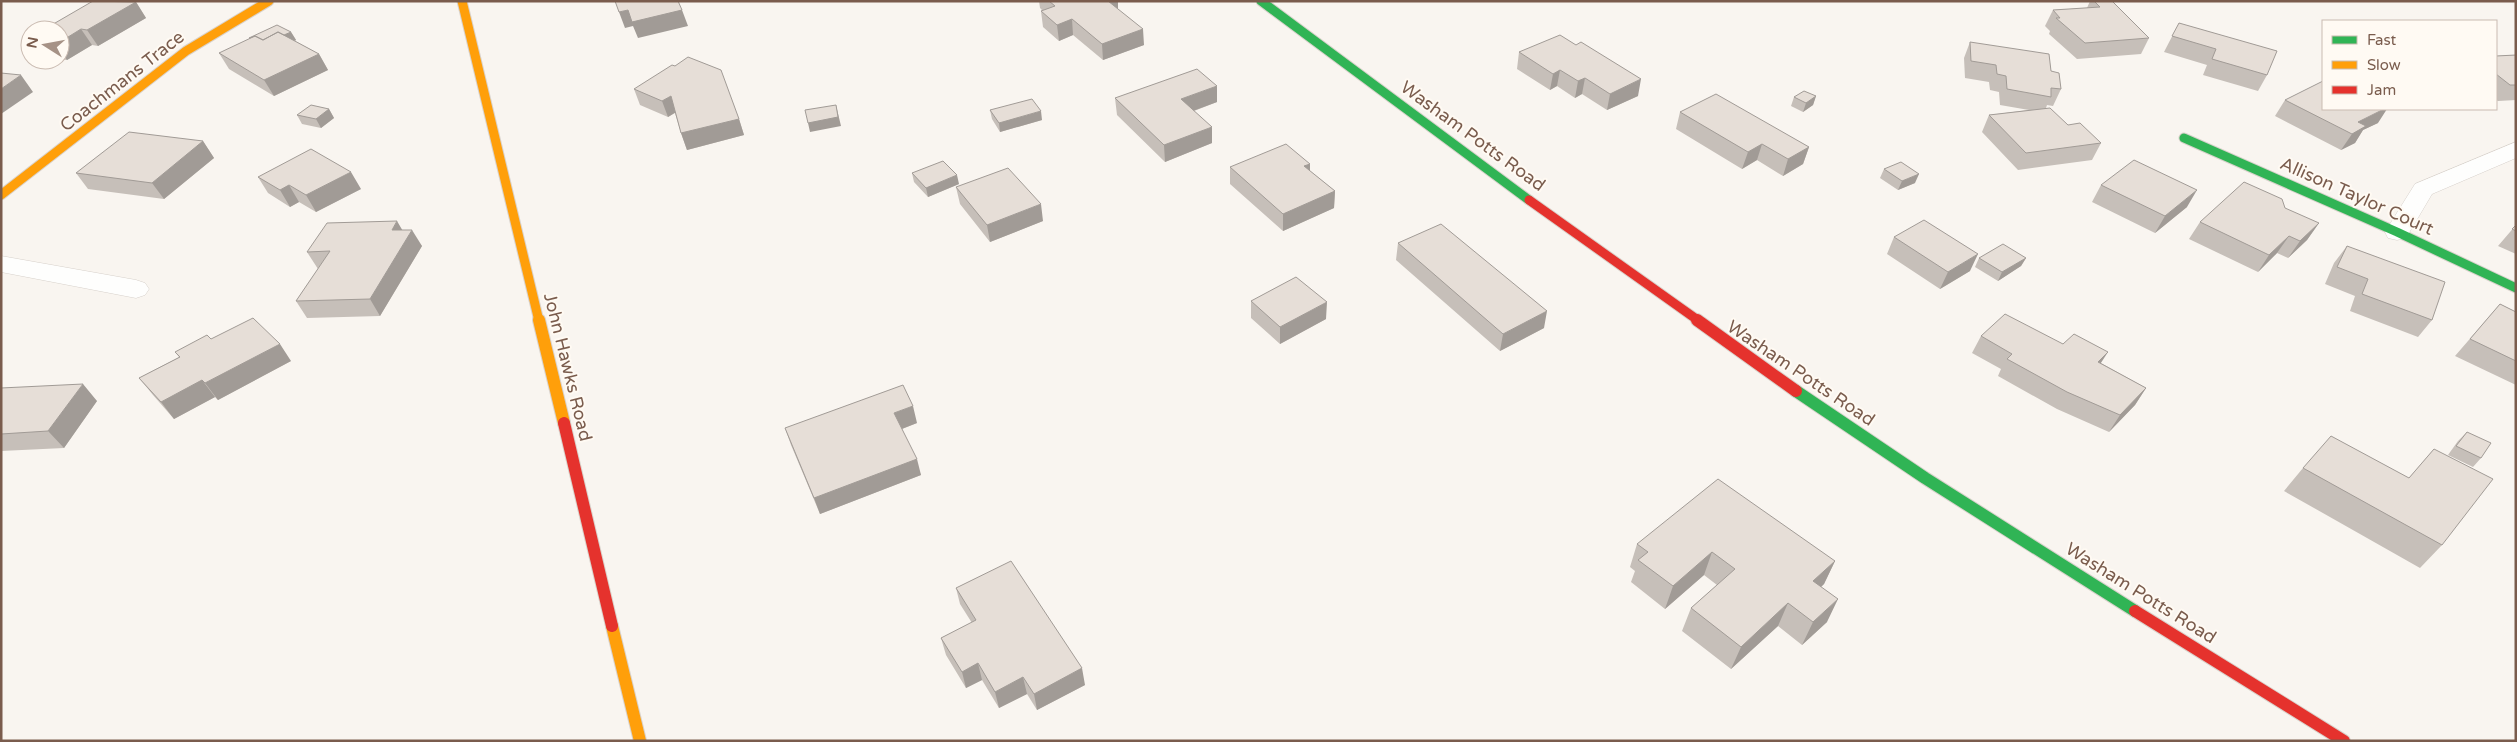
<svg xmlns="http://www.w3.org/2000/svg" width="2517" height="742" viewBox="0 0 2517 742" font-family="'Varela Round',sans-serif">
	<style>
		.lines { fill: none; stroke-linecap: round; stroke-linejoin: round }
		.street-casing { stroke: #d7d1cb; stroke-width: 1 }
		.fast-far1-casing { stroke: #d9d2cb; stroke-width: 11 }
		.fast-casing { stroke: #d9d2cb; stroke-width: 14 }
		.slow-far1-casing { stroke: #d9d2cb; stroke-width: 11 }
		.slow-casing { stroke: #d9d2cb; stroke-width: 14 }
		.jam-far1-casing { stroke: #d9d2cb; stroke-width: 11 }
		.jam-casing { stroke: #d9d2cb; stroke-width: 14 }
		.street { fill: #fefefd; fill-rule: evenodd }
		.fast-far1 { stroke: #30b455; stroke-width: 9 }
		.fast { stroke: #30b455; stroke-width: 12 }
		.slow-far1 { stroke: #ff9f0a; stroke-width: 9 }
		.slow { stroke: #ff9f0a; stroke-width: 12 }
		.jam-far1 { stroke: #e5322d; stroke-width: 9 }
		.jam { stroke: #e5322d; stroke-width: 12 }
		.wall { fill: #c6bfb9 }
		.shaded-wall { fill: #a19b96 }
		.building { fill: #e6ded7; stroke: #a19b96 }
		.labels { text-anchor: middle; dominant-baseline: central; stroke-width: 4; stroke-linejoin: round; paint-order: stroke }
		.street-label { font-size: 18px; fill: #7a5c4d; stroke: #fffaf3 }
	</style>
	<rect width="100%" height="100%" fill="#f9f5f0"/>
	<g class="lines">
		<g class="street-casing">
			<path id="street" d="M2516,142V158L2432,194L2406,238L2397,240L2388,238L2385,232L2415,184Z
				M1,256L136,280L145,283L149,289L145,295L136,298L1,272Z"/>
		</g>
		<g class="fast-far1-casing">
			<path id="fast-far1" d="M1261,1L1529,200
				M2184,138L2397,232L2516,288"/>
		</g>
		<g class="fast-casing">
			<path id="fast" d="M1796,391L1925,478L2135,611"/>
		</g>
		<g class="slow-far1-casing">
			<path id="slow-far1" d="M462,1L539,321
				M1,195L186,51L269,1"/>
		</g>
		<g class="slow-casing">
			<path id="slow" d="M539,320L564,423
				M612,626L640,741"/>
		</g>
		<g class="jam-far1-casing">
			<path id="jam-far1" d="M1529,200L1699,321"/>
		</g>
		<g class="jam-casing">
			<path id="jam" d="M1697,320L1796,391
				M564,423L612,626
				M2135,611L2344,741"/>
		</g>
		<use href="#street" class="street"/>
		<use href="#fast-far1" class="fast-far1"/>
		<use href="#fast" class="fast"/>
		<use href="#slow-far1" class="slow-far1"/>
		<use href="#slow" class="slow"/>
		<use href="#jam-far1" class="jam-far1"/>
		<use href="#jam" class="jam"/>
	</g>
	<path class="wall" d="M1039,1H1118V9L1144,45L1103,60L1073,35L1059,41L1043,27L1041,11H1043L1040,8Z
		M2090,1H2112L2149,38L2141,54L2077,59L2049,34L2050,31L2045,26L2053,10L2087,8Z
		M136,2L146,18L98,46L92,45L67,60L60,59V30Z
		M2179,23L2267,75L2258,91L2203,75L2207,65L2164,52Z
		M291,32L296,40L295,41L319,54L328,70L274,96L229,69L219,53Z
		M1970,42L2051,71L2061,89L2053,106L2047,105L2046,108L2068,125L2101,143L2092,160L2018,170L1982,132L1989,115L2029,110L2000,105L1999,92L1990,90L1989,82L1965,78L1964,58Z
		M1519,52L1638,96L1607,110L1582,94L1575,98L1557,86L1550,90L1517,69Z
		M2516,55V100L2498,101L2496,100V56Z
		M634,89L739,119L744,135L687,150L681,133L675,113L668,117L640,105Z
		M1816,96L1813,105L1803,112L1791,106L1794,97Z
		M1115,98L1217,102L1194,111L1212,143L1165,162L1117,115Z
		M2285,100L2378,123L2363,130L2355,143L2341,150L2275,116Z
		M329,109L334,118L321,128L302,124L297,115Z
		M990,110L1042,120L1000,132L992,119Z
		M1680,112L1809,147L1803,164L1783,176L1757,160L1742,169L1676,129Z
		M203,141L214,158L164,199L88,189L76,173Z
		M1310,164V171L1335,191L1334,208L1283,231L1230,184V167Z
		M1884,169L1915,183L1898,190L1880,178Z
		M912,173L959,184L928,197L914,182Z
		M258,177L361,189L316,212L299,202L290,207L268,193Z
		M2101,185L2187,207L2155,233L2092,202Z
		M956,187L1043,221L990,242L960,204Z
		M2200,222L2319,223L2307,240L2288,258L2277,253L2258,272L2189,239Z
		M2516,225V254L2498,246Z
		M402,230L422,246L380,316L307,318L296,301L318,269L307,252Z
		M1894,237L1970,271L1940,289L1887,254Z
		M1398,243L1544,328L1500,351L1396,260Z
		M2347,246L2432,320L2418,337L2350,311L2355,296L2325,284L2334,263Z
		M1979,258H2026L2021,266L1998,281L1975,267Z
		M1251,301L1326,319L1280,344L1251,318Z
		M2500,304L2516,312V385L2455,356Z
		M1981,336L2063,344L2101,363L2146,388L2135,405L2109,432L2057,409L1998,376L2001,369L1972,353Z
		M211,339L291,361L218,400L215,397L174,419L153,395L139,378L179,357L175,352Z
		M1,388L97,401L64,448L1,451Z
		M917,423L902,429L921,475L820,514L791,445L785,428Z
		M2467,432L2481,458L2473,467L2448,455L2458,441Z
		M2434,449L2442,545L2420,568L2284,491L2303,468L2409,478Z
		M1637,544L1835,561L1824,584L1821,587L1827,622L1802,645L1778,626L1731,669L1682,631L1691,608L1717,585L1704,575L1665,609L1631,582L1635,571L1630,567Z
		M956,588L1085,685L1037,710L1027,694L999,708L982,680L966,688L946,655L941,638L972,623L960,604Z"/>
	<path class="shaded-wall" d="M1105,1H1118V9Z
		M136,2L146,18L98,46L87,30Z
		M628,10H682L688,26L638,38L633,26L625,28L619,12Z
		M1072,19L1073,35L1059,41L1057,25Z
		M81,29L92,45L67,60L60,50V42Z
		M1143,29L1144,45L1103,60L1102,44Z
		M291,32L296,40L268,54L263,45Z
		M319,54L328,70L274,96L264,80Z
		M1560,70L1557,86L1550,90L1553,74Z
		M21,75L33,92L1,114V89Z
		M1585,78L1582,94L1575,98L1578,81Z
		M1641,79L1638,96L1607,110L1610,94Z
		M1217,86V102L1182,115L1181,99Z
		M671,96L676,112L668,117L662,101Z
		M1816,96L1813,105L1803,112L1806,103Z
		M836,105L841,126L810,132L808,123Z
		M329,109L334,118L321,128L316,119Z
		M2384,109H2387L2378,123L2363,130L2355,143L2341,150L2352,134L2358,122Z
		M1041,111L1042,120L1000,132L999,123Z
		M739,119L744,135L687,150L681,133Z
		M1212,127V143L1165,162L1164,145Z
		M203,141L214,158L164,199L152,183Z
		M1762,144L1757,160L1742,169L1748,152Z
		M1809,147L1803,164L1783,176L1788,159Z
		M1310,164V180L1304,166Z
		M351,172L361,189L316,212L306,195Z
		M1919,174L1915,183L1898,190L1902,181Z
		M957,175L959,184L928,197L926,188Z
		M289,185L299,202L290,207L280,190Z
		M2197,190L2187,207L2155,233L2165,216Z
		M1335,191L1334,208L1283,231V214Z
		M1041,204L1043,221L990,242L987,225Z
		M397,221L407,238L392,230Z
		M2319,223L2307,240L2288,258L2300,241Z
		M412,230L422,246L380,316L370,299Z
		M2289,236L2277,253L2258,272L2269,255Z
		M1978,254L1970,271L1940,289L1948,272Z
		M2026,258L2021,266L1998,281L2002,272Z
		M1327,302L1326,319L1280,344V327Z
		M1547,311L1544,328L1500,351L1503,334Z
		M280,344L291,361L218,400L205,383Z
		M2108,352L2097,369L2098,362Z
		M202,380L215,397L174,419L161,402Z
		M83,384L97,401L64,448L48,431Z
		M2146,388L2135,405L2109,432L2120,415Z
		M913,406L917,423L899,430L894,413Z
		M917,459L921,475L820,514L814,498Z
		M1712,552L1704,575L1665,609L1673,586Z
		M1835,561L1824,584L1803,604L1813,581Z
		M1838,599L1827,622L1802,645L1813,622Z
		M1788,603L1778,626L1731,669L1741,647Z
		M978,663L982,680L966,688L962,672Z
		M1082,668L1085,685L1037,710L1034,694Z
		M1023,677L1027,694L999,708L995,692Z"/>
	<path class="building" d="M93,1L136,2L87,30L81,29L60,42V30H43Z
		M615,1H678L682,10L632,22L628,10L619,12Z
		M1049,1H1108L1143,29L1102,44L1072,19L1057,25L1041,11L1055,6Z
		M2094,1H2112L2149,38L2085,43L2056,18H2060L2053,10L2100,7Z
		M2179,23L2277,51L2267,75L2212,59L2216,49L2172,36Z
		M277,25L291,32L284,35L278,32L263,40L255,36L250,38H249Z
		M278,32L319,54L264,80L219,53L255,36L263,40Z
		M1560,35L1576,45L1581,42L1641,79L1610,94L1585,78L1578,81L1560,70L1553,74L1519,52Z
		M1970,42L2049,54L2051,71L2059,73L2061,89L2051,88V97L2007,89L2006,76L1997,74L1996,65L1971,61Z
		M2516,55V85H2510L2496,74V56Z
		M688,57L721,70L739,119L681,133L671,96L662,101L634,89L672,65L675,66Z
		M1197,69L1217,86L1181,99L1212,127L1164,145L1115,98Z
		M1,73L21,75L1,89Z
		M2323,81V109H2384L2358,122L2366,126L2352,134L2285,100Z
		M1804,91L1816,96L1806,103L1794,97Z
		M1716,94L1809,147L1788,159L1762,144L1748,152L1680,112Z
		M1032,99L1041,111L999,123L990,110Z
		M311,105L329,109L316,119L297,115Z
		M836,105L838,117L808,123L805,110Z
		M2050,108L2068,125L2080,123L2101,143L2026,153L1989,115Z
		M129,132L203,141L152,183L76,173Z
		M1286,144L1310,164L1304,166L1335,191L1283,214L1230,167Z
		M311,149L351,172L306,195L289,185L280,190L258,177Z
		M2134,160L2197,190L2165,216L2101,185Z
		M943,161L957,175L926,188L912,173Z
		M1901,162L1919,174L1902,181L1884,169Z
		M1008,168L1041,204L987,225L956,187Z
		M2244,182L2282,199L2285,208L2319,223L2300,241L2289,236L2269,255L2200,222Z
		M1924,220L1978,254L1948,272L1894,237Z
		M397,221L392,230H412L370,299L296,301L330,251L307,252L327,223Z
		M1441,224L1547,311L1503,334L1398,243Z
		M2516,225V231L2512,229Z
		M2003,244L2026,258L2002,272L1979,258Z
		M2347,246L2445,282L2432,320L2362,294L2368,279L2337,267Z
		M1296,277L1327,302L1280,327L1251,301Z
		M2500,304L2516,312V361L2470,339Z
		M2005,314L2063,344L2074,334L2108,352L2098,362L2146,388L2120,415L2067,392L2007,359L2012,354L1981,336Z
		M253,318L280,344L205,383L202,380L161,402L139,378L180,357L175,352L207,335L211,339Z
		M83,384L48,431L1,434V388Z
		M903,385L913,406L894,413L917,459L814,498L785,428Z
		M2467,432L2491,443L2481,458L2456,446Z
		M2331,436L2409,478L2434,449L2493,479L2442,545L2303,468Z
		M1718,479L1835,561L1813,581L1838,599L1813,622L1788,603L1741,647L1691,608L1735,569L1712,552L1673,586L1638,560L1648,552L1637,544Z
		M1011,561L1082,668L1034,694L1023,677L995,692L978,663L962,672L941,638L976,620L956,588Z"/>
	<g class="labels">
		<g class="street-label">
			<text transform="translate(122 81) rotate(-38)">Coachmans Trace</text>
			<text transform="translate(1473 136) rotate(36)">Washam Potts Road</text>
			<text transform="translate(2357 196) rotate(24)">Allison Taylor Court</text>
			<text transform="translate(568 367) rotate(76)">John Hawks Road</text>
			<text transform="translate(1801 373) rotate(34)">Washam Potts Road</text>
			<text transform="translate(2141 593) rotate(32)">Washam Potts Road</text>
		</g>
	</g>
	<rect width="2517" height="742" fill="none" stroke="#7a5c4d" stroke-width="5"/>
	<rect x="2322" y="20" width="175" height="90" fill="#fffaf3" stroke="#cabbb1"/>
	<rect x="2332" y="36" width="25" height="8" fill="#30b455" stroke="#cabbb1"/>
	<text x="2367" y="45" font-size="15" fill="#7a5c4d">Fast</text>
	<rect x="2332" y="61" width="25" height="8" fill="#ff9f0a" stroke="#cabbb1"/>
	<text x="2367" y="70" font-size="15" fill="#7a5c4d">Slow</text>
	<rect x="2332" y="86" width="25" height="8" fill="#e5322d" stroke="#cabbb1"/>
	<text x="2367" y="95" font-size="15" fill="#7a5c4d">Jam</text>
	<g transform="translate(45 45) rotate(281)"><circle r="24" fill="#fffaf3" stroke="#cabbb1"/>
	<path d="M0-4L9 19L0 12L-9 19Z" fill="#a69286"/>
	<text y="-8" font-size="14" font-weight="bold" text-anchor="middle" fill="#7a5c4d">N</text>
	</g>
</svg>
